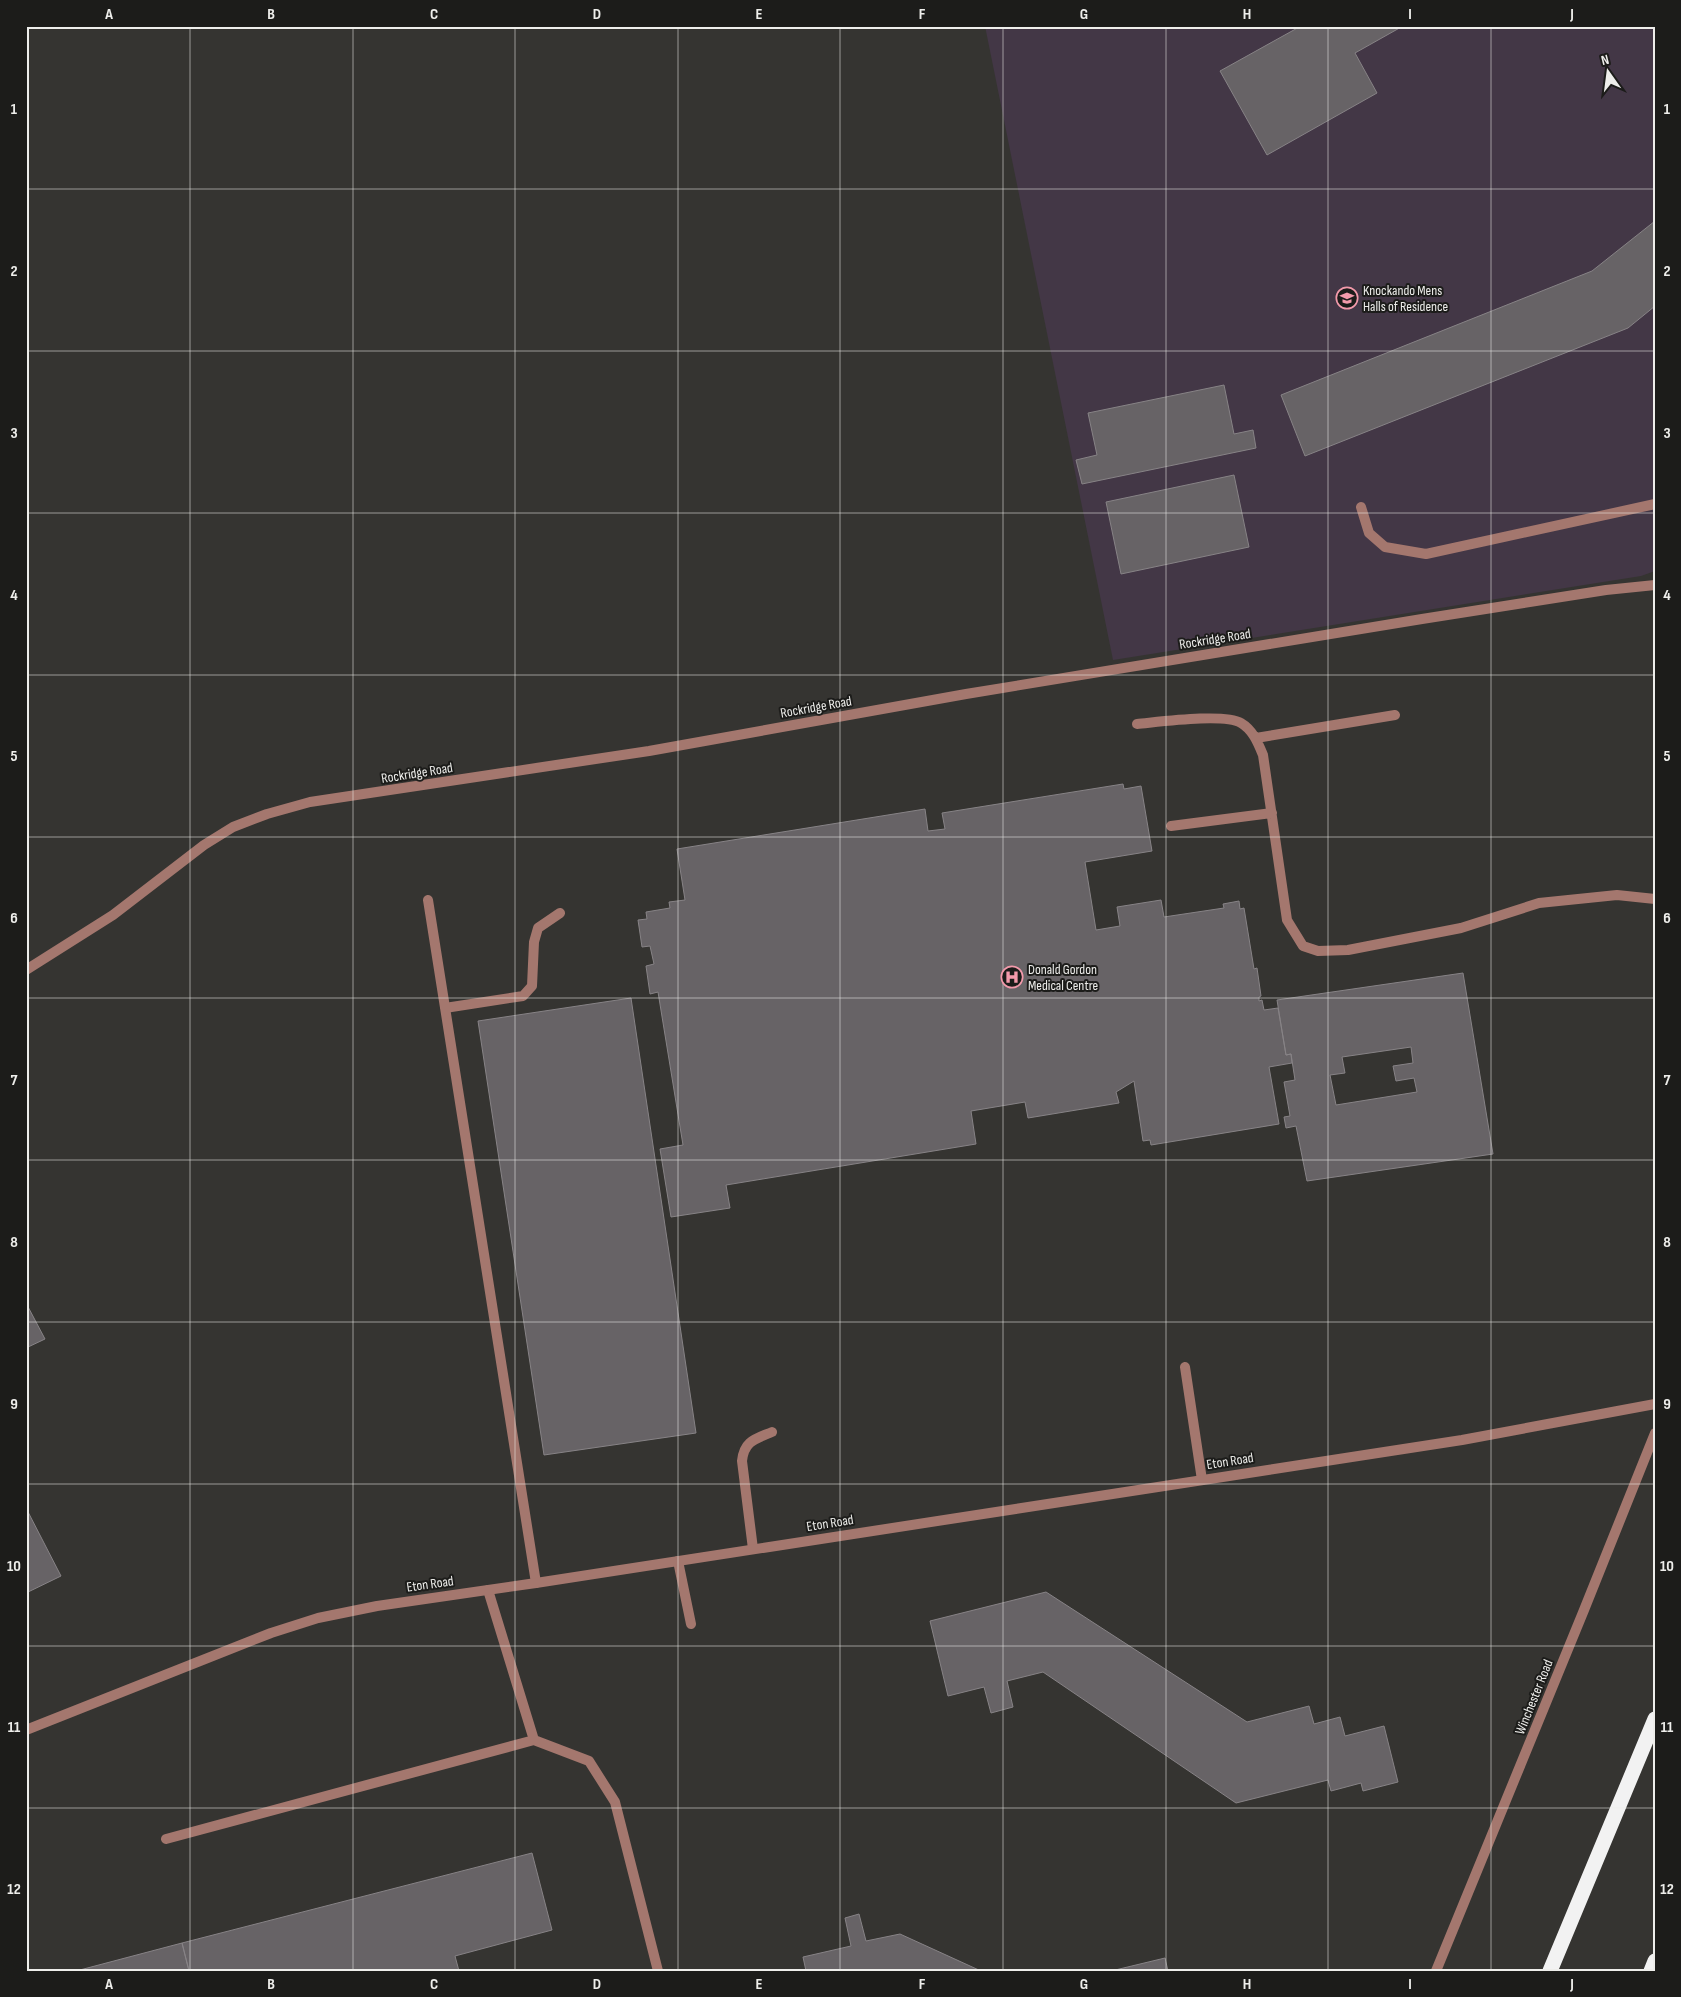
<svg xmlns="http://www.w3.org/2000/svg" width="1681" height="1997" viewBox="0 0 1681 1997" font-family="'Sofia Sans Condensed',sans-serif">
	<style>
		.education { fill: #433746 }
		.building { fill: #676366; stroke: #878386; fill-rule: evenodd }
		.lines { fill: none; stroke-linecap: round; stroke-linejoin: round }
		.service { stroke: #a4776e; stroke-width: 10 }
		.minor { stroke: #a4776e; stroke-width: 10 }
		.motorway { stroke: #f2f2f2; stroke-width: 15 }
		.grid { fill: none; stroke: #eeeeeb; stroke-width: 1; stroke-opacity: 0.55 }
		.labels { text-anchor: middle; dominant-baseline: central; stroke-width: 4; stroke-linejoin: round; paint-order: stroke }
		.poi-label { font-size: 14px; fill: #eeeeeb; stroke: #1c1c1a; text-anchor: start }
		.street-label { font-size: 14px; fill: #eeeeeb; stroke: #1c1c1a }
		.neatline { fill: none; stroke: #eeeeeb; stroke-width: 2 }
		.grid-label { font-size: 16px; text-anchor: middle; font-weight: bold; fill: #eeeeeb }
	</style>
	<rect width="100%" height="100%" fill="#353431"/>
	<path class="education" d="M985,26H1655V571L1641,576L1113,660Z"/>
	<path class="building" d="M1301,26H1403L1355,53L1377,93L1267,155L1220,71Z
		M1655,221V306L1628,328L1305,456L1281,395L1592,271Z
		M1224,385L1234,434L1253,430L1256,448L1082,484L1076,460L1097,455L1088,413Z
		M1234,475L1249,547L1121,574L1106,502Z
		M1123,784L1124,789L1141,786L1152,851L1085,862L1096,930L1120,926L1117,907L1161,900L1164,917L1224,908L1223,904L1239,901L1240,909L1244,908L1254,969L1257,968L1261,996L1259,997V1001L1262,1000L1264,1010L1278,1008L1286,1055L1291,1054L1292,1063L1269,1067L1279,1124L1151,1145L1150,1140L1143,1141L1134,1081L1116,1092L1119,1103L1028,1118L1025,1102L971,1111L976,1144L726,1185L730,1208L671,1217L660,1149L683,1145L658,992L650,994L646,966L654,964L650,946L642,947L638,920L647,919L646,912L670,908L669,902L685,900L677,849L925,809L928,831L945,829L942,813Z
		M1463,973L1493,1154L1307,1181L1296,1126L1286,1128L1284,1117L1290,1116L1284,1082L1295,1080L1291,1054L1286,1055L1277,1000ZM1411,1047L1413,1063L1393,1066L1396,1081L1414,1078L1417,1092L1336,1105L1330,1075L1345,1073L1342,1057Z
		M631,998L696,1433L544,1455L478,1021Z
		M26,1303L45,1339L26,1348Z
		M26,1508L61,1576L26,1593Z
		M1046,1592L1247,1722L1309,1706L1314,1724L1340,1717L1345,1736L1384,1726L1398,1782L1363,1791L1361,1783L1331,1791L1328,1780L1236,1803L1043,1672L1007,1681L1013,1707L991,1713L984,1687L948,1696L930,1621Z
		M532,1853L552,1930L455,1956L459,1971H189L182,1943Z
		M859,1914L866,1941L900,1934L981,1971H806L803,1957L851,1946L845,1918Z
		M182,1943L189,1971H76Z
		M1165,1958L1168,1971H1111Z"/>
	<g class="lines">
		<path class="service" d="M1137,724C1159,722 1224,713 1241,723C1253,730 1258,743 1263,755L1287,920L1303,946L1318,951L1348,950L1461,928L1539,903L1617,895L1655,899
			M1256,738L1395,715
			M1171,826L1272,813
			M428,900L536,1583
			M445,1008L523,996L532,986L534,942L538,928L560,913
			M1185,1367L1202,1480
			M753,1549L742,1461C744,1441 755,1439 772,1432
			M678,1561L691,1624
			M488,1590L534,1740
			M166,1839L534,1740L589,1761L615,1802L658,1971"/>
		<path class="minor" d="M1361,507L1369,533L1385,547L1426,554L1655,504
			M26,970L113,915L204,845L233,827L267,814L310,802L649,751L966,694L1422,619L1606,590L1655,585
			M26,1730L271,1633L318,1618L377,1606L536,1583L1462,1440L1655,1404
			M1436,1971L1584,1610L1655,1433"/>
		<path class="motorway" d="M1550,1971L1655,1719
			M1651,1971L1655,1961"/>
	</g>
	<path class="grid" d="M190,26V1971M353,26V1971M515,26V1971M678,26V1971M840,26V1971M1003,26V1971M1166,26V1971M1328,26V1971M1491,26V1971M26,189H1655M26,351H1655M26,513H1655M26,675H1655M26,837H1655M26,998H1655M26,1160H1655M26,1322H1655M26,1484H1655M26,1646H1655M26,1808H1655"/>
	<defs>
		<g id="university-ring" transform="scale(1.125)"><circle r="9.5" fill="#1c1c1a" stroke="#f39aab" stroke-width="1.5"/><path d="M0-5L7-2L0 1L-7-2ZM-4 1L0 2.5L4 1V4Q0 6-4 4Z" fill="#f39aab"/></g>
		<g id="hospital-ring" transform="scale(1.125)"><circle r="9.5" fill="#1c1c1a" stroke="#f39aab" stroke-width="1.5"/><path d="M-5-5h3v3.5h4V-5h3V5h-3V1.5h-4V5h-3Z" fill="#f39aab"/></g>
	</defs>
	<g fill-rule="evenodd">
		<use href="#university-ring" x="1347" y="298"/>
		<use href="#hospital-ring" x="1012" y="977"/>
	</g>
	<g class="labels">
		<g class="poi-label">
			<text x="1363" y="290">Knockando Mens<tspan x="1363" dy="16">Halls of Residence</tspan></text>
			<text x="1028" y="969">Donald Gordon<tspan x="1028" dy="16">Medical Centre</tspan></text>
		</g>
		<g class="street-label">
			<text transform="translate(1215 639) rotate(-9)">Rockridge Road</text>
			<text transform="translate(816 707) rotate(-10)">Rockridge Road</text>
			<text transform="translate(417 773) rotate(-9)">Rockridge Road</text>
			<text transform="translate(1230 1461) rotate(-9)">Eton Road</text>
			<text transform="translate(830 1523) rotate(-9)">Eton Road</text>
			<text transform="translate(430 1584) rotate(-8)">Eton Road</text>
			<text transform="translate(1534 1697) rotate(-68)">Winchester Road</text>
		</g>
	</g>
	<rect width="1681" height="1997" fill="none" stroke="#1c1c1a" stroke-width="55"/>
	<g transform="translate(1608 72) rotate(346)" stroke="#1c1c1a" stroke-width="4" paint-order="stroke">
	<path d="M0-4L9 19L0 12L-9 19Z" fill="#eeeeeb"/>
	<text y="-8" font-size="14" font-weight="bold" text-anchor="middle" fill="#eeeeeb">N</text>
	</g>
	<rect x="28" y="28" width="1626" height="1942" class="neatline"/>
	<g class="grid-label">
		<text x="109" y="19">A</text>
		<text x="271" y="19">B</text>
		<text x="434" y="19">C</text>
		<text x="597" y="19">D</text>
		<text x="759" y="19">E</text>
		<text x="922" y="19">F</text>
		<text x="1084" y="19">G</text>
		<text x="1247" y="19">H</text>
		<text x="1410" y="19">I</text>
		<text x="1572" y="19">J</text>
		<text x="14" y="114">1</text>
		<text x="1667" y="114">1</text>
		<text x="14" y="276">2</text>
		<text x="1667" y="276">2</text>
		<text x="14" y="438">3</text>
		<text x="1667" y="438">3</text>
		<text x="14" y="600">4</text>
		<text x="1667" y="600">4</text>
		<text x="14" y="761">5</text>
		<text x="1667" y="761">5</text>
		<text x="14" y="923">6</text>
		<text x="1667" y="923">6</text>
		<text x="14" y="1085">7</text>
		<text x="1667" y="1085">7</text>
		<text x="14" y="1247">8</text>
		<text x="1667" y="1247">8</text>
		<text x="14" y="1409">9</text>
		<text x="1667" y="1409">9</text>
		<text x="14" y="1571">10</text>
		<text x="1667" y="1571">10</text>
		<text x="14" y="1732">11</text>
		<text x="1667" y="1732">11</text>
		<text x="14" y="1894">12</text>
		<text x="1667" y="1894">12</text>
		<text x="109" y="1989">A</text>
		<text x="271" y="1989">B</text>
		<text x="434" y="1989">C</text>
		<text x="597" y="1989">D</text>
		<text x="759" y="1989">E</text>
		<text x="922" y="1989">F</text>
		<text x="1084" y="1989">G</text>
		<text x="1247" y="1989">H</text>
		<text x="1410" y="1989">I</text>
		<text x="1572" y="1989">J</text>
	</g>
</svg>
